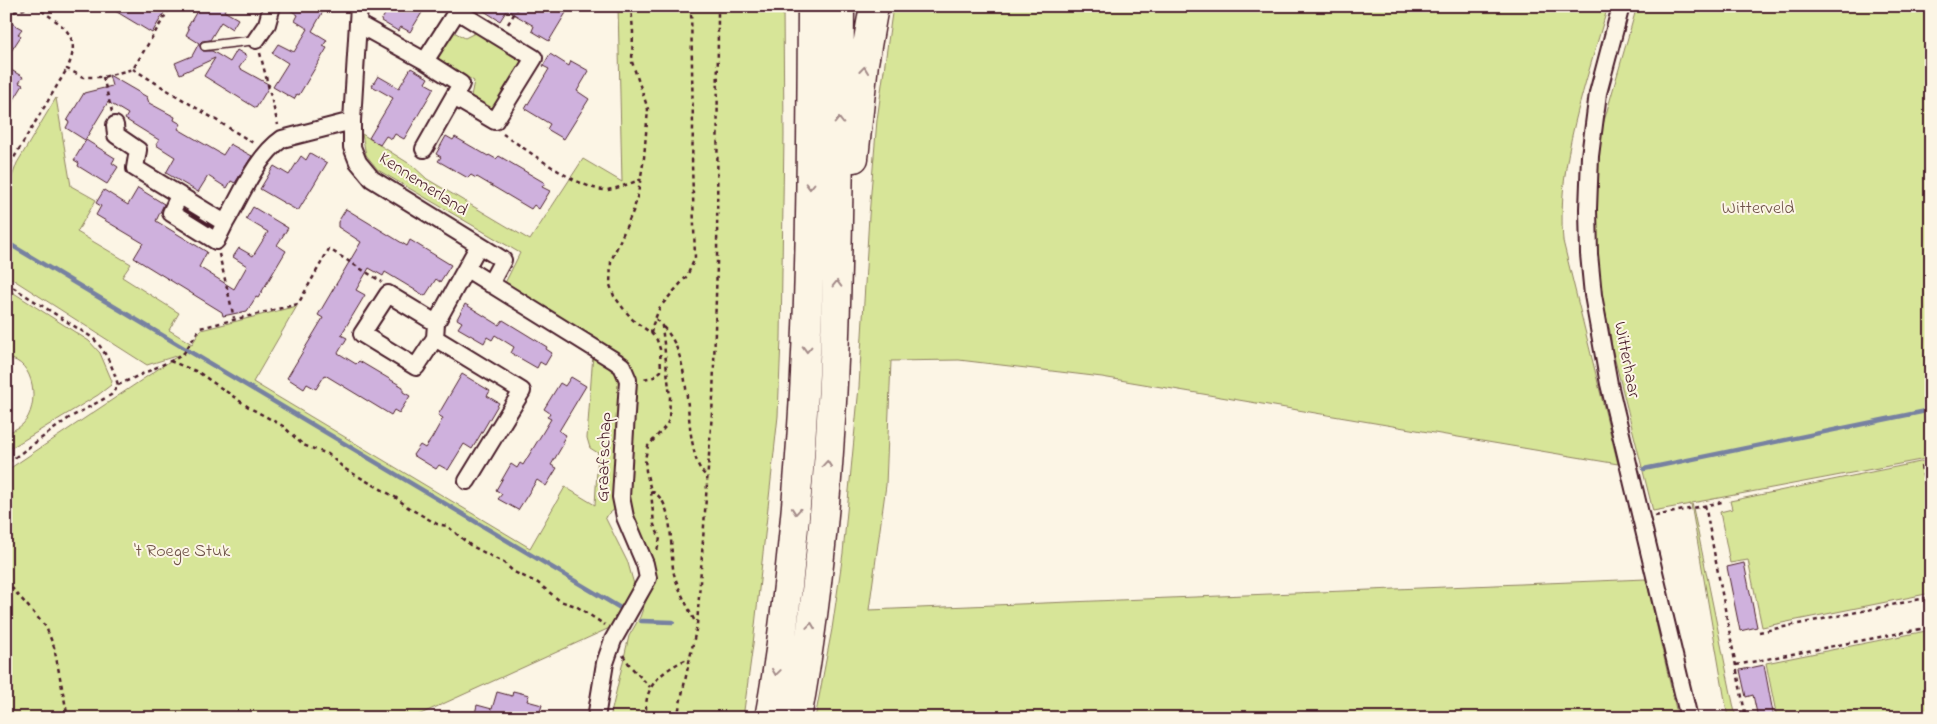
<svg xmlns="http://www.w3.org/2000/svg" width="1937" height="724" viewBox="0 0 1937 724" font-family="'Indie Flower',sans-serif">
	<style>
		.green { fill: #d7e598; stroke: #908262 }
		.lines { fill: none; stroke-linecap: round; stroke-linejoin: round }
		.stream { stroke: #7781a1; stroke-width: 4.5 }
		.building { fill: #cfb1dd; stroke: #4a1f2b }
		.lane-casing { stroke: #4a1f2b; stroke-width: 11 }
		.street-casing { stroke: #4a1f2b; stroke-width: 20 }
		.highway-casing { stroke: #4a1f2b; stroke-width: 31 }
		.path { stroke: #4a1f2b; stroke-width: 2.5; stroke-dasharray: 4 4; stroke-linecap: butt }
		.lane { stroke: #fcf5e5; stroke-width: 8 }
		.street { stroke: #fcf5e5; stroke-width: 16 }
		.highway { stroke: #fcf5e5; stroke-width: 28 }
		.oneway { stroke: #a38a88 }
		.labels { text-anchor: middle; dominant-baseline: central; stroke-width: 4; stroke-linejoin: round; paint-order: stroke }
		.street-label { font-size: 18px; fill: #4a1f2b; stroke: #fcf5e5 }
		.park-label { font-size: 18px; fill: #6d5046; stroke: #fcf5e5 }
	</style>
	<rect width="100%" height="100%" fill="#fcf5e5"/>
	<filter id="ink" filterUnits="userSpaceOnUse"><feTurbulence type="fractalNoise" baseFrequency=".02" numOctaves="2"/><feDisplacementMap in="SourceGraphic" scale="10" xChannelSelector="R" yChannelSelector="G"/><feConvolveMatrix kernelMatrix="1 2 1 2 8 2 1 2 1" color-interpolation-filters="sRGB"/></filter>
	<g filter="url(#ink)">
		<path class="green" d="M618,6H783L784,135L781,338L778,416L753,644L743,718H610L629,636L640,617L652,584L627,507L632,383L503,287L520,253L378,170L366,155L362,134L413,166L427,179L530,240L583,159L622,182Z
			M893,6H1608C1587,80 1556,164 1563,241L1618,464L1102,377L959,360L891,361L886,485L869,610L1646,579L1678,718H815L832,629L843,553L859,387L869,216L877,120Z
			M1637,6H1931V458L1692,503L1736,718H1728L1691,504L1653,511L1612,348L1610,331L1588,243V177Z
			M452,31L465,38L477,32L516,54L521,60L518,73L496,106L488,109L477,104L471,96L474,81L434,58Z
			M56,98L71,186L96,200L77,232L131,264L122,277L179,313L169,330L192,344L201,330L297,306L253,382L530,548L565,487L595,505L598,453L590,448L587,438L593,353C604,363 617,370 620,385L614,478L615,509L605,517L628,563L635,588L614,626L412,718H6V471L179,355L147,365L6,275V193L17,163Z
			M6,288L89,341L100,353L112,381L111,385L98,395L6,451V434C11,431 19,428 23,424C40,406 36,360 6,358Z
			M1925,461L1931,491V593L1762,627L1748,560L1730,563L1720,512L1732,509L1730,501Z
			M1931,630V718H1777L1766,663Z"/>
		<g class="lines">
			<path class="stream" d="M6,242L622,609
				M1644,469L1931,410
				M641,621L673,622"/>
		</g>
		<path class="building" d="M107,6H168L152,33Z
			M200,6H227L224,11L238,19L232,29L221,22L210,40L202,41L200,43V47L203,51H212L230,62L237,50L247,56L239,68L270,85L256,108L204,76L215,58L180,74L175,63L192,56L199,43L186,35L189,29L187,28Z
			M284,6H326L312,31L327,40L323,46L327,48L299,95L297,94L294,99L273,87L288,63L272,53L278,44L294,52L308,29L295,21L298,15Z
			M390,6H426L410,32L401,27L398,31L381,21Z
			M476,6H570L549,41L532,31L534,26L507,10L500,21Z
			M6,20L22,29L18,34L21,36L6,59Z
			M550,54L569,66L571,61L589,71L577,91L589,99L564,139L547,129L550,124L525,109L549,69L543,66Z
			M6,67L23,77L19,83L23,85L6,113Z
			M411,68L428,78L425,83L434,88L404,139L395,134L392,139L386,136L380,145L369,138L393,98L372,86L378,76L399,88Z
			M109,75L147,97L149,103L175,117L174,120L181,124L178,129L223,155L230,144L252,156L235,183L231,181L227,188L208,176L198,192L166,173L175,157L156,145L159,140L125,119L128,114L108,102L85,140L66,128L69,122L67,121L84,93L112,86Z
			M446,136L453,140L455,137L488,156L489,155L496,159L499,156L545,183L542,187L550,191L539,209L534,205L531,209L477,177L476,178L471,175L468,178L438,161L441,157L436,154Z
			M86,140L115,158L112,163L118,167L107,184L78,166L79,163L74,160Z
			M310,153L327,163L298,211L260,189L274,166L289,175L301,156L306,160Z
			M138,188L164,204L156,221L207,252L199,267L234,289L247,266L233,257L239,248L253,256L268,232L246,219L253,207L288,228L277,245L286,251L258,298L256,297L247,311L223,316L222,312L134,258L143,243L96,215L101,206L96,203L104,190L128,205Z
			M346,209L407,246L410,240L451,265L440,282L436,279L425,296L385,272L383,276L369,268L356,290L365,295L341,335L347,338L338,353L356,364L359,361L403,387V392L410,396L399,413L394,410L391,415L325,375L316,389L307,384L304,389L287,378L323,318L318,315L361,242L338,227V222Z
			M465,304L499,325L503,320L547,347L546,349L552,353L545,365L540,362L537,368L511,353L514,347L495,335L492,340L487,337L484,343L458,328L462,322L457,319Z
			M462,374L490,391L487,396L499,403L472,449L464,444L448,470L439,465L436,469L413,455L420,445L425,448L432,438L443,418L438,415Z
			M571,377L586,386L559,431L566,435L562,442L564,443L551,465L557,468L546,486L537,480L518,510L498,499L502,494L496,490L511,464L517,468L520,463L523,465L551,419L547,417L550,413L544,409L560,383L565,386Z
			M1744,563L1757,627L1740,631L1727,567Z
			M1764,665L1774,718H1758L1753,695L1746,697L1740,670Z
			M513,691L529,695L527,701L542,705L538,718H474L477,705L492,709L497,692L512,696Z"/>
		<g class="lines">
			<g class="lane-casing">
				<path id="lane" d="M205,46L256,40"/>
			</g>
			<g class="street-casing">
				<path id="street" d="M359,6L352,121V147L358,162L372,179L479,245L436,323L435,338L522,391L467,481
					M1621,6L1598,93L1590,156L1588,209L1589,254L1593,295L1609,384L1689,718
					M358,24L425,61L461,84L424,149
					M256,40L267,24L272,6
					M425,61L457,11L534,58L495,121L454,97
					M115,125L116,135L138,150L135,168L225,223C241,196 256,157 282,139L352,121
					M179,196L171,213L216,241L225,223
					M479,245L503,260L490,284
					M467,269L615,361L622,366L628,380L621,497L625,517L645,564L648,578L613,640L605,663L596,718
					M435,338L416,367L362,334L388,294L436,323"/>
			</g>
			<g class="highway-casing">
				<path id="highway" d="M854,158L864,63L874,6
					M769,718C781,655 788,591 794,527C811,354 811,180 812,6
					M797,718C840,483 838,244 840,6"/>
			</g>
			<path class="path" d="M35,6C61,25 84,34 67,69L83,77H103L133,69L171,6
				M631,6L633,32L632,62L648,109L644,158L638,194L634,209L611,261L610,285L614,296L623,308L633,320L651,333L657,340L660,349L661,371L654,377L643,379
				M6,14L35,6
				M508,24L519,6
				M260,53L278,125
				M133,69L255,144
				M103,77L112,112
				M503,134C526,149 580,191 607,190C617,189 630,183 640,180
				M6,171L67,69
				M219,254L234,318
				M6,283L93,338C106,352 113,367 118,385L111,395L69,418L6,464
				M656,319L662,326L670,397L669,420L666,426L648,446L645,459L646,471L651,491L654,525L660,538L657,551
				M663,327C689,352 686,408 692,441C695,455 696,466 706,476
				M651,333L653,324L660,307L687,276L695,258L692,164L693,127L691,6
				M170,361L198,372L250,408L283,426L303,445L328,454L345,469L395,497L409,508L437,524L447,526L470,545L504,563L514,572L538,583L560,601L576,606L605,625
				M118,385L177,358L184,353L200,328L298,304L329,249L382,282
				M1921,466L1931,513
				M651,491C676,501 669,552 674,574C679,591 688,607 696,624
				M1705,505L1746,718
				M1655,516L1722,502
				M6,581L46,627L54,647L68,718
				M1759,632L1931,597
				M623,655L631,667L650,687
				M1736,665L1931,627
				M647,718C641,686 663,670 689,658
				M677,718L697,625L713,398L717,263L718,6"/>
			<use href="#lane" class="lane"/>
			<use href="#street" class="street"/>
			<use href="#highway" class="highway"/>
		</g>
		<defs><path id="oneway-chevron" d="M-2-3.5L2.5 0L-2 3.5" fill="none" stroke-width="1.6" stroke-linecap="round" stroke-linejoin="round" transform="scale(1.25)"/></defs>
		<g class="oneway">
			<use href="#oneway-chevron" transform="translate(864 70) rotate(-84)"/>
			<use href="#oneway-chevron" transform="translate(839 121) rotate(-90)"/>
			<use href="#oneway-chevron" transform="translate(810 186) rotate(91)"/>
			<use href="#oneway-chevron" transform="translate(837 284) rotate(-89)"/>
			<use href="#oneway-chevron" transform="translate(807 349) rotate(92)"/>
			<use href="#oneway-chevron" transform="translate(827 464) rotate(-85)"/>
			<use href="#oneway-chevron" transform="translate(796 511) rotate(95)"/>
			<use href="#oneway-chevron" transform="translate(811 626) rotate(-82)"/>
			<use href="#oneway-chevron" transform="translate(776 672) rotate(98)"/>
		</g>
	</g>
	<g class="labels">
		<g class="street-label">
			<text transform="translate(423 185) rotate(33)">Kennemerland</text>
			<text transform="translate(1626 360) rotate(79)">Witterhaar</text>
			<text transform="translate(605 457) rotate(-88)">Graafschap</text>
		</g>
		<g class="park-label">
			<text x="1758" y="209">Witterveld</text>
			<text x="182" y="552">'t Roege Stuk</text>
		</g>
	</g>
	<rect width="1937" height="724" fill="none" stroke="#fcf5e5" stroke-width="25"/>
	<rect x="12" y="12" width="1912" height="699" fill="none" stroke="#4a1f2b" stroke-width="2" filter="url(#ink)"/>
</svg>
